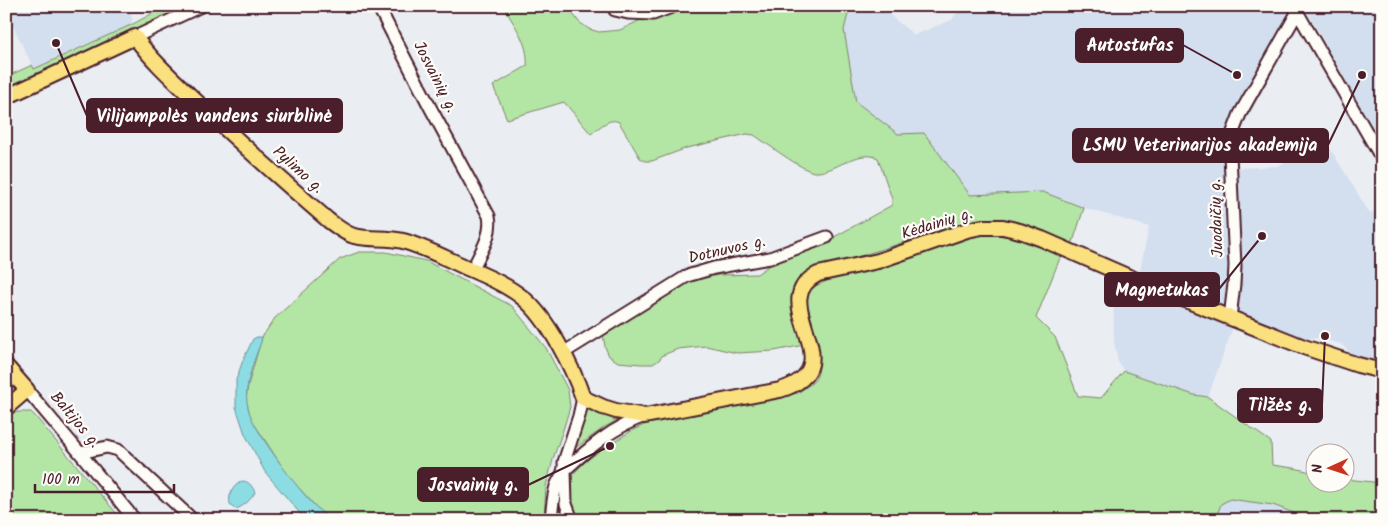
<svg xmlns="http://www.w3.org/2000/svg" width="1388" height="526" viewBox="0 0 1388 526" font-family="Kalam,sans-serif">
	<style>
		.built { fill: #d3deee }
		.green { fill: #b3e5a5; stroke: #7e8268 }
		.water { fill: #8bdde3; stroke: #719199 }
		.lines { fill: none; stroke-linecap: round; stroke-linejoin: round }
		.minor-casing { stroke: #4a1f2b; stroke-width: 15 }
		.major-casing { stroke: #4a1f2b; stroke-width: 18 }
		.minor { stroke: #fdfcf7; stroke-width: 11 }
		.major { stroke: #fbe080; stroke-width: 14 }
		.labels { text-anchor: middle; dominant-baseline: central; stroke-width: 4.5; stroke-linejoin: round; paint-order: stroke }
		.street-label { font-size: 16px; fill: #4a1f2b; stroke: #fdfcf7 }
		.leader { fill: none; stroke: #4a1f2b; stroke-width: 2 }
		.callout-dot { fill: #4a1f2b; stroke: #fdfcf7; stroke-width: 2 }
		.callout { fill: #4a1f2b; stroke: #4a1f2b; stroke-width: 2 }
		.callout-label { font-size: 18px; text-anchor: middle; font-weight: bold; fill: #fff }
	</style>
	<rect width="100%" height="100%" fill="#eaeef3"/>
	<filter id="ink" filterUnits="userSpaceOnUse"><feTurbulence type="fractalNoise" baseFrequency=".02" numOctaves="2"/><feDisplacementMap in="SourceGraphic" scale="10" xChannelSelector="R" yChannelSelector="G"/><feConvolveMatrix kernelMatrix="1 2 1 2 8 2 1 2 1" color-interpolation-filters="sRGB"/></filter>
	<g filter="url(#ink)">
		<path class="built" d="M6,6H129L133,24L34,69L6,12Z
			M850,6H879L914,35L952,20L961,6H1285L1296,27L1237,138V168L1277,166L1325,140L1370,214L1382,206V363L1354,356L1341,344L1318,338H1303L1139,275L1149,227L1084,208L1043,192L970,195L924,133L898,134L856,102L844,30Z
			M1304,6H1382V144Z
			M1113,277L1233,327L1208,397L1194,395L1124,371L1118,362L1114,341Z
			M1230,499L1273,505L1312,520H1215L1221,503Z"/>
		<path class="green" d="M166,6H189L6,89V77L32,65L34,69L133,24Z
			M503,6H567L579,22L589,29L599,32L620,30L653,14L681,6H850L844,30L856,102L898,134L924,133L970,195L1043,192L1084,208L1072,245L1056,237L1014,221L992,220L957,226L821,268L807,277L804,345L774,351L737,353L706,346L678,349L663,355L659,360L653,364H641L618,362L609,356L605,347L603,334L672,290L690,281L718,275L757,274L774,262L827,241L892,205V199L878,158C857,148 834,174 814,172C802,170 766,143 754,135L747,134L687,148L652,161H645L640,158L619,122C609,117 599,128 591,134L564,102L507,119L493,86L527,66C529,43 514,25 503,6Z
			M987,234C1014,236 1037,244 1062,253L1036,318L1055,337L1078,396L1101,398L1124,371L1194,395L1208,397L1271,442L1272,465L1294,468L1315,473L1316,484H1346V479L1382,483V520H1312L1273,505L1230,499L1221,504L1215,520H557L561,498L570,477L585,462L602,449L633,430L662,417L798,393C803,389 810,385 814,381C828,364 811,319 806,300L813,287L840,275L968,236Z
			M359,252H386L426,261L512,306L546,348L568,390L570,407L564,427L554,456L546,486L544,520H330L318,509L289,477L251,419L246,400L248,385L262,337L275,318L340,259Z
			M588,407L619,417V419L605,427L575,448L574,447Z
			M18,412H31L35,416L122,520H6V417L13,413Z"/>
		<path class="water" d="M257,337H262L261,342C255,358 244,385 247,402C249,418 258,430 266,443C285,471 304,498 330,520H307L303,517L265,472L245,434L236,407V380L243,360L253,339Z
			M242,481C249,481 252,486 255,492C252,499 243,507 236,509L230,504C228,494 233,486 242,481Z"/>
		<g class="lines">
			<g class="minor-casing">
				<path id="minor" d="M378,6L430,107L489,216C493,235 480,253 472,270
					M615,6V10L628,13L653,14L674,6
					M1295,8L1382,159
					M135,37L201,6
					M1230,318L1234,284L1235,266L1230,154L1233,132L1240,114L1297,13
					M563,353L687,276L714,268L770,258L827,237
					M27,390L80,453L135,520
					M80,453L107,447L118,450L193,520
					M551,520C552,508 553,497 556,486C560,476 565,474 564,462L579,416L583,398
					M572,520L566,504L565,470C589,448 613,427 645,416"/>
			</g>
			<g class="major-casing">
				<path id="major" d="M6,97L135,37C153,62 176,82 198,103C240,143 284,182 328,220C336,226 344,233 354,236C370,240 387,237 403,241C424,247 443,257 463,266C483,275 506,284 523,298C548,318 573,368 583,398L603,407L616,411L645,416L780,390C857,366 762,302 818,274L878,261L967,230L982,227H1003L1020,231L1042,239L1145,284L1304,347L1358,365L1382,371
					M6,366L27,390L6,408"/>
			</g>
			<use href="#minor" class="minor"/>
			<use href="#major" class="major"/>
		</g>
	</g>
	<g class="labels">
		<g class="street-label">
			<text transform="translate(435 77) rotate(63)">Josvainių g.</text>
			<text transform="translate(298 170) rotate(42)">Pylimo g.</text>
			<text transform="translate(1217 218) rotate(-92)">Juodaičių g.</text>
			<text transform="translate(937 224) rotate(-17)">Kėdainių g.</text>
			<text transform="translate(727 250) rotate(-13)">Dotnuvos g.</text>
			<text transform="translate(75 420) rotate(50)">Baltijos g.</text>
		</g>
	</g>
	<path class="leader" d="M1237 75L1183 45M56 43L87 116M1362 75L1328 145M1262 236L1219 289M1325 336L1322 405M610 446L528 485"/>
	<g class="callout-dot">
		<circle cx="1237" cy="75" r="5"/>
		<circle cx="56" cy="43" r="5"/>
		<circle cx="1362" cy="75" r="5"/>
		<circle cx="1262" cy="236" r="5"/>
		<circle cx="1325" cy="336" r="5"/>
		<circle cx="610" cy="446" r="5"/>
	</g>
	<g class="callout">
		<rect x="1076" y="29" width="107" height="33" rx="5"/>
		<rect x="87" y="99" width="255" height="33" rx="5"/>
		<rect x="1073" y="129" width="255" height="33" rx="5"/>
		<rect x="1105" y="273" width="114" height="33" rx="5"/>
		<rect x="1238" y="389" width="84" height="33" rx="5"/>
		<rect x="418" y="468" width="110" height="33" rx="5"/>
	</g>
	<g class="callout-label">
		<text x="1130" y="51">Autostufas</text>
		<text x="214" y="122">Vilijampolės vandens siurblinė</text>
		<text x="1200" y="151">LSMU Veterinarijos akademija</text>
		<text x="1162" y="296">Magnetukas</text>
		<text x="1280" y="411">Tilžės g.</text>
		<text x="473" y="491">Josvainių g.</text>
	</g>
	<rect width="1388" height="526" fill="none" stroke="#fdfcf7" stroke-width="25"/>
	<rect x="12" y="12" width="1363" height="501" fill="none" stroke="#4a1f2b" stroke-width="2" filter="url(#ink)"/>
	<g transform="translate(1330 468) rotate(267)"><circle r="24" fill="#fdfcf7" stroke="#b5a4a5"/>
	<path d="M0-4L9 19L0 12L-9 19Z" fill="#c8321e"/>
	<text y="-8" font-size="14" font-weight="bold" text-anchor="middle" fill="#4a1f2b">N</text>
	</g>
	<path d="M35 484v8h139v-8" fill="none" stroke="#4a1f2b" stroke-width="2.5"/>
	<text x="42" y="484" font-size="15" fill="#4a1f2b" stroke="#fdfcf7" stroke-width="4" paint-order="stroke">100 m</text>
</svg>
